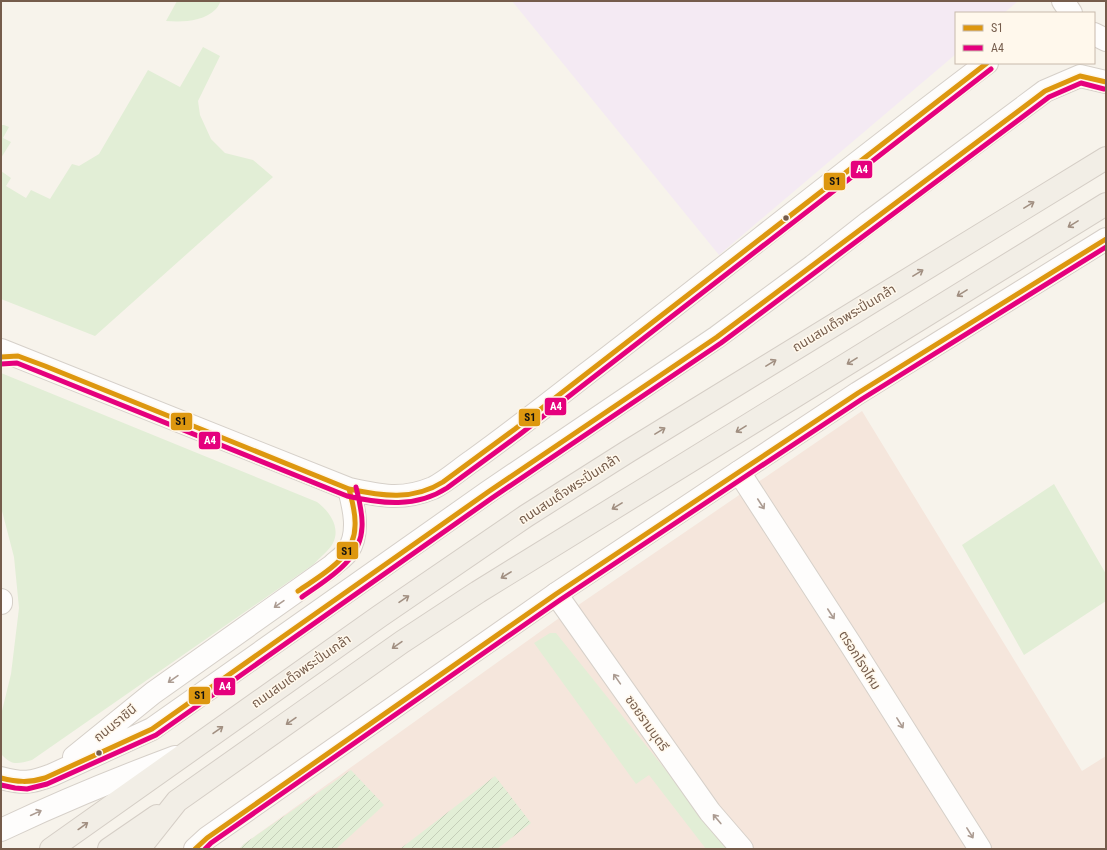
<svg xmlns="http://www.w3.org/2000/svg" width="1107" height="850" viewBox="0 0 1107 850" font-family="'Roboto Condensed','Noto Sans Thai',sans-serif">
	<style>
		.commercial { fill: #f5e6dc }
		.education { fill: #f4eaf3 }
		.green { fill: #e2eed6 }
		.garden { fill: url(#garden-furrows) }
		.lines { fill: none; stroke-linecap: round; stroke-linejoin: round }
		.minor-casing { stroke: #d6d0c9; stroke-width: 24 }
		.tertiary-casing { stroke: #d6d0c9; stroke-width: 24 }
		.secondary-casing { stroke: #d6cfc8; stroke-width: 24 }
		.primary-casing { stroke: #d5cec6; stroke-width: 24 }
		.minor { stroke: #fefdfc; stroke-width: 22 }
		.tertiary { stroke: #fefdfc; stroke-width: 22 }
		.secondary { stroke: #fefdfc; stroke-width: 22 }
		.primary { stroke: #f2eee6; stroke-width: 22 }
		.bus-1-casing { stroke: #fff8ec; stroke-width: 8 }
		.bus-2-casing { stroke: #fff8ec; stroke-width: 8 }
		.bus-1 { stroke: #dd970f; stroke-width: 5 }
		.bus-2 { stroke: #e5007d; stroke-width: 5 }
		.oneway { stroke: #a18f81 }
		.oneway2 { stroke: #ac9c92 }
		.bus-dot { fill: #755c4b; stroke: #fff8ec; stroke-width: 1.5 }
		.labels { text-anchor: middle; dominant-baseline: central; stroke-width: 3; stroke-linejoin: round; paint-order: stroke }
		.street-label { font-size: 13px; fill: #755c4b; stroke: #fff8ec }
		.line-badge { stroke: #fff8ec; stroke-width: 1.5 }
		.badge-label { font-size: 11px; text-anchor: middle; font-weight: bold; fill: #fff }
		.pale-badge-label { font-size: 11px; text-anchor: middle; font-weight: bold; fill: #111 }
	</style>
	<defs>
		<pattern id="garden-furrows" width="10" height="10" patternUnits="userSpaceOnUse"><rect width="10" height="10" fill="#e2eed6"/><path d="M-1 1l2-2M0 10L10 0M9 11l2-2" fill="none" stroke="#c5ceb9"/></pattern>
	</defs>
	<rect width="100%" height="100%" fill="#f7f3eb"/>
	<path class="commercial" d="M862,411L1082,771L1106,756V849H239L244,844L555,621Z"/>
	<path class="education" d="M512,1H1018L1004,13H956V54L719,255Z"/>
	<path class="green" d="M177,1H221C219,4 218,7 216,9C203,22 182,22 166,21Z
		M203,47L220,56L198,101L200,115L211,139L225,153L253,160L273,177L95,336L1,299V171L11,178L6,186L26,198L31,190L50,199L72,164L79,166L99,154L148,70L180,87Z
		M1,125H4L9,127L3,138L11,142L1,158Z
		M1,373L317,502C329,511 341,527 333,543C329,551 319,558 314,564L32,760C17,764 12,766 1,754V715L11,674L19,608L14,557L1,507Z
		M1054,484L1106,574V601L1024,655L962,545Z
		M550,633H556L729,849H706L649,775L636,784L534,643Z"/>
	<path class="garden" d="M351,770L384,805L336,849H239L244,844Z
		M495,776L531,823L497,849H400Z"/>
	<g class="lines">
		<g class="minor-casing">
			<path id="minor" d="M1063,1L1071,13
				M739,472L851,645L980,849
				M556,594L710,812L742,849"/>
		</g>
		<g class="tertiary-casing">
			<path id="tertiary" d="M1094,34L1106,40
				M1,350L349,489C380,496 402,501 433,488C447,481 460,469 472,461C511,433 548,404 585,375C720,272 851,165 987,63
				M1,600V603
				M74,757L153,693L332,566C337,561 344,557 348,551C360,533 354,508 349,489
				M1,778C23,784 31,783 52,775L152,729L488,492L717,337L813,266L869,222L1045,91L1080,76L1106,82
				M1,830C58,803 116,779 175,757"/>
		</g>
		<g class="secondary-casing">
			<path id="secondary" d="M195,849L207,838L556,594L739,472L858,393L1106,239"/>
		</g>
		<g class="primary-casing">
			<path id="primary" d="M51,849L380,616L526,516L627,452L1106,158
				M109,849L157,816
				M139,849L177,801L402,642L478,592L1106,204"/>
		</g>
		<use href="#minor" class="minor"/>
		<use href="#tertiary" class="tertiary"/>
		<use href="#secondary" class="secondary"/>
		<use href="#primary" class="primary"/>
		<g class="bus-1-casing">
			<path id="bus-1" d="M1,357L18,356L45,366L349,489C382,496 413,501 443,482L515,429L987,63
				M298,591C321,575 355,558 355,526C356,513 352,501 349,489
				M1,778C17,782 29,783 45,778L152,729L488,492L717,337L1045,91L1080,76L1106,82
				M195,849L207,838L556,594L739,472L858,393L1106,239"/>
		</g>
		<g class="bus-2-casing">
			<path id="bus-2" d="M1,364L17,363L42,373L347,496C382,504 416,508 447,488L519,435L991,69
				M302,597C327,579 361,561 362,527C363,514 359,500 356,487
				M1,785L15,788L27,789L47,784L156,735L492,498L721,343L1049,97L1081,83L1104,89
				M205,849L211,843L560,600L743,478L862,399L1106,247"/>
		</g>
		<use href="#bus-1" class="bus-1"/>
		<use href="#bus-2" class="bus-2"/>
	</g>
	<defs><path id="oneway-shaft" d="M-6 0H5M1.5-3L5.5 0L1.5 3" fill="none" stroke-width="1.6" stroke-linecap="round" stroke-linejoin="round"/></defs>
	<g class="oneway">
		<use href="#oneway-shaft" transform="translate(1029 205) rotate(-31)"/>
		<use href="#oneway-shaft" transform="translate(1073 224) rotate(148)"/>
		<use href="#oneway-shaft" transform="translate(918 273) rotate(-31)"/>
		<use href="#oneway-shaft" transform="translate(962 293) rotate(148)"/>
		<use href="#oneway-shaft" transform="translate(852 361) rotate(148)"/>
		<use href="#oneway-shaft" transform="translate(771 363) rotate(-31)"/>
		<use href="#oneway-shaft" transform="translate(741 429) rotate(148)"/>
		<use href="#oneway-shaft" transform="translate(660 431) rotate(-31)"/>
		<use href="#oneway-shaft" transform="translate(617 506) rotate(148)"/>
		<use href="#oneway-shaft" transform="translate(506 575) rotate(148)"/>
		<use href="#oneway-shaft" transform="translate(404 599) rotate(-34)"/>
		<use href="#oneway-shaft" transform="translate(397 645) rotate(145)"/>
		<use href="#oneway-shaft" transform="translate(291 721) rotate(145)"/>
		<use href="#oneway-shaft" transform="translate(218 730) rotate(-35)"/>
		<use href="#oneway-shaft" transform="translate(83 826) rotate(-36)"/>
	</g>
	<g class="oneway2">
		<use href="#oneway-shaft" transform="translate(761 504) rotate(57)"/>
		<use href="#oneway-shaft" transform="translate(279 604) rotate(145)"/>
		<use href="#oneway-shaft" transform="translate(831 614) rotate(57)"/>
		<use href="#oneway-shaft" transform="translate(173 679) rotate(145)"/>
		<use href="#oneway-shaft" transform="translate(617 679) rotate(-125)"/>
		<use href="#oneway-shaft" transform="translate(900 723) rotate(58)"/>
		<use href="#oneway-shaft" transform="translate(36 813) rotate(-25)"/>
		<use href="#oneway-shaft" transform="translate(717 819) rotate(-130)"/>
		<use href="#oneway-shaft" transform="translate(970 833) rotate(58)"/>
	</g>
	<g class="bus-dot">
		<circle cx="786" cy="218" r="3.5"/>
		<circle cx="99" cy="753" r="3.5"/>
	</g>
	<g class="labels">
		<g class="street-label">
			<text transform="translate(844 318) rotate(-31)">ถนนสมเด็จพระปิ่นเกล้า</text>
			<text transform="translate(569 489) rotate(-33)">ถนนสมเด็จพระปิ่นเกล้า</text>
			<text transform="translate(860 660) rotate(58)">ตรอกโรงไหม</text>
			<text transform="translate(301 671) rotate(-35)">ถนนสมเด็จพระปิ่นเกล้า</text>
			<text transform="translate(115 723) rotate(-39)">ถนนราชินี</text>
			<text transform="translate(647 723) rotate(55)">ซอยรามบุตรี</text>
		</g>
	</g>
	<g class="line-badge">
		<rect x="850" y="160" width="23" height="19" rx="4" fill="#e5007d"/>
		<rect x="823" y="172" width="23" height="19" rx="4" fill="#dd970f"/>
		<rect x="544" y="397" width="23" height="19" rx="4" fill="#e5007d"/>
		<rect x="518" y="408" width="23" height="19" rx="4" fill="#dd970f"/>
		<rect x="170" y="412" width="23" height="19" rx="4" fill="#dd970f"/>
		<rect x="198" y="431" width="23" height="19" rx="4" fill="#e5007d"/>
		<rect x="336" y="541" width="23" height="19" rx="4" fill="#dd970f"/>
		<rect x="213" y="677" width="23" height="19" rx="4" fill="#e5007d"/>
		<rect x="188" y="686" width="23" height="19" rx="4" fill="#dd970f"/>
	</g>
	<g class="badge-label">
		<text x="862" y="173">A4</text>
		<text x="556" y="410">A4</text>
		<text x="210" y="444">A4</text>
		<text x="225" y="690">A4</text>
	</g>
	<g class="pale-badge-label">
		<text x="835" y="185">S1</text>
		<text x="530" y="421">S1</text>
		<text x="181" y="425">S1</text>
		<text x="347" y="555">S1</text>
		<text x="200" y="699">S1</text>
	</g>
	<rect width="1107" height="850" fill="none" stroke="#755c4b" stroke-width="4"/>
	<rect x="955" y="12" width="140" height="52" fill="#fff8ec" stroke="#c8baac"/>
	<rect x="963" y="25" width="20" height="6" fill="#dd970f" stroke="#c8baac"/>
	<text x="991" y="32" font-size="12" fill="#755c4b">S1</text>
	<rect x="963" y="45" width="20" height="6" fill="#e5007d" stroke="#c8baac"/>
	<text x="991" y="52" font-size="12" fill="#755c4b">A4</text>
</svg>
